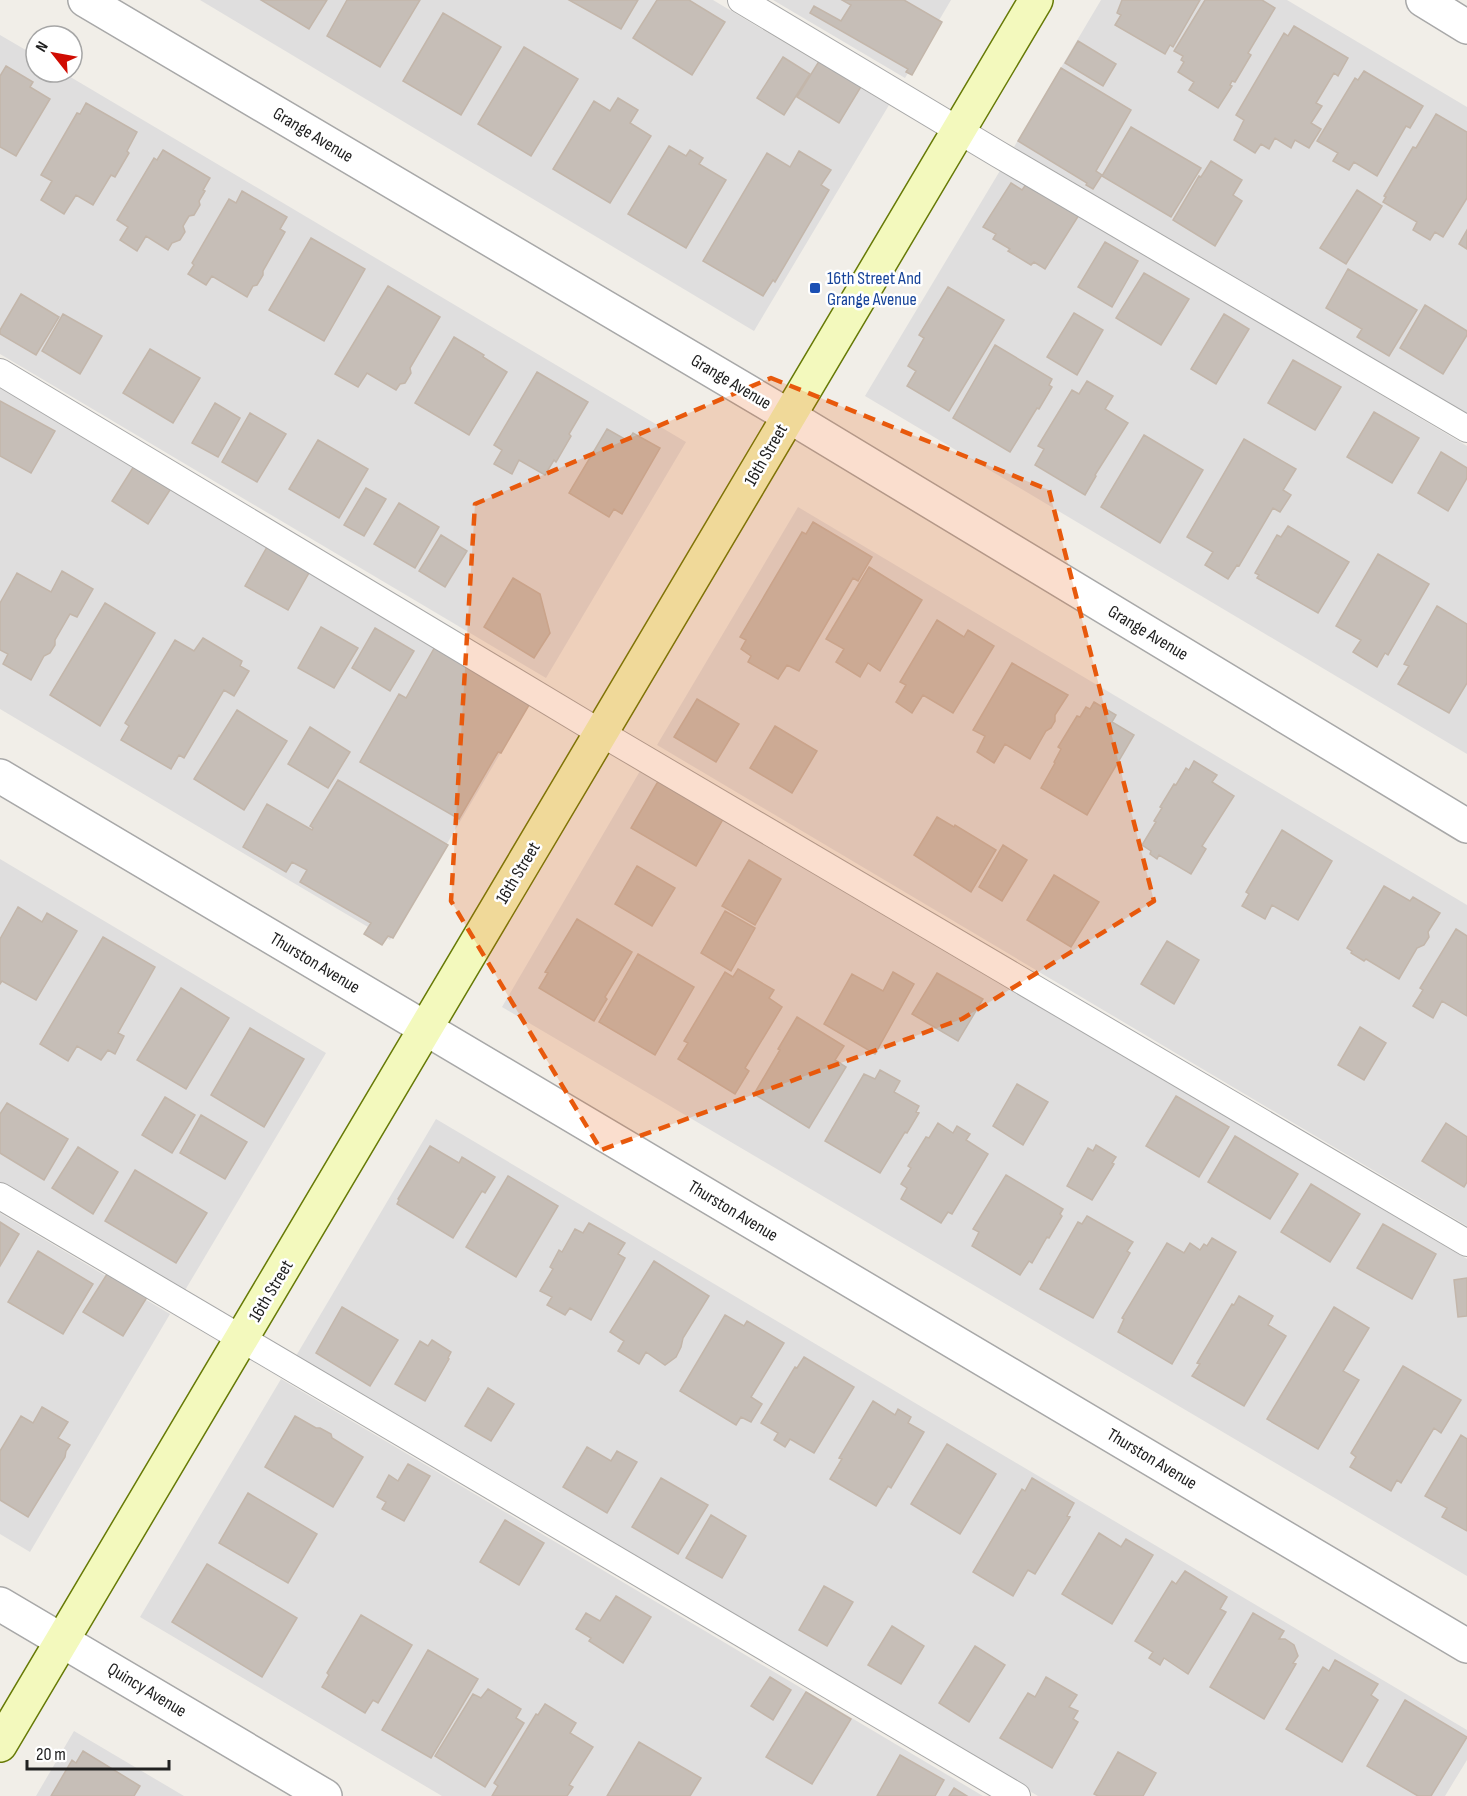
<svg xmlns="http://www.w3.org/2000/svg" width="1467" height="1796" viewBox="0 0 1467 1796" font-family="'Sofia Sans Condensed',sans-serif">
	<style>
		.residential { fill: #dfdede }
		.building { fill: #c6beb7; stroke: #c3b6aa; stroke-width: 1.5 }
		.lines { fill: none; stroke-linecap: round; stroke-linejoin: round }
		.lane-casing { stroke: #a8a8a8; stroke-width: 28 }
		.street-casing { stroke: #a8a8a8; stroke-width: 36 }
		.secondary-casing { stroke: #677a06; stroke-width: 36 }
		.lane { stroke: #fff; stroke-width: 26 }
		.street { stroke: #fff; stroke-width: 33 }
		.secondary { stroke: #f3f9bd; stroke-width: 33 }
		.marked { fill: #e8590c; fill-opacity: 0.2; stroke: #e8590c; stroke-width: 4.5; stroke-dasharray: 12 8; stroke-linejoin: round }
		.transit-dot { fill: #1a4fb4; stroke: #fff; stroke-width: 2 }
		.labels { text-anchor: middle; dominant-baseline: central; stroke-width: 5; stroke-linejoin: round; paint-order: stroke }
		.street-label { font-size: 18px; fill: #212121; stroke: #fff }
		.transit-label { font-size: 18px; fill: #164399; stroke: #fff; text-anchor: start }
	</style>
	<rect width="100%" height="100%" fill="#f1eee8"/>
	<path class="residential" d="M200,0H713L889,105L754,331Z
		M773,0H951L905,78Z
		M1101,0H1287L1467,107V415L1014,147Z
		M0,35L36,56V72H62L686,442L546,678L0,354Z
		M1001,169L1467,446V754L865,396Z
		M0,385L532,700L390,940L0,709Z
		M798,507L1467,905V1226L657,745Z
		M640,771L1467,1259V1576L502,1007Z
		M0,859L326,1053L184,1292L0,1182Z
		M436,1119L1467,1730V1760L1445,1796H1038L296,1356Z
		M0,1213L170,1314L30,1552L0,1534Z
		M281,1379L983,1796H442L140,1617Z
		M74,1731L184,1796H36Z"/>
	<path class="building" d="M261,0H327L309,29Z
		M347,0H420L380,67L327,36Z
		M569,0H638L621,29Z
		M657,0H689L725,22L692,75L633,38Z
		M842,0H904L942,22L912,75L906,72L908,69L810,13L814,6L841,21L851,5Z
		M1122,0H1200L1173,47L1170,45L1165,54L1115,25L1121,15L1117,13Z
		M1205,0H1262L1275,8L1248,53L1251,55L1235,82L1232,81L1230,85L1232,86L1218,108L1189,90L1194,82L1178,72L1184,62L1181,60L1183,56L1174,51Z
		M443,13L501,47L461,115L403,81Z
		M1294,26L1348,58L1338,76L1334,73L1316,103L1322,106L1311,123L1321,129L1309,148L1295,140L1291,148L1275,138L1269,149L1261,144L1255,153L1234,140L1244,120L1236,115L1284,33L1288,36Z
		M1078,41L1116,64L1103,86L1065,63Z
		M524,47L578,79L531,156L478,124Z
		M783,57L810,74L784,115L757,98Z
		M821,58L862,85L839,123L797,97Z
		M6,66L33,82L30,87L50,99L16,156L0,147V76Z
		M1061,68L1131,110L1096,171L1102,175L1093,189L1086,185L1087,183L1018,141Z
		M1364,71L1423,106L1410,128L1406,126L1377,176L1354,162L1349,170L1333,161L1338,153L1317,141L1355,78L1358,80Z
		M618,98L638,110L630,123L651,136L610,203L553,169L594,101L610,111Z
		M86,103L137,132L127,151L129,153L115,177L111,175L93,205L76,195L64,214L41,200L52,181L41,175L77,113L80,114Z
		M1436,114L1467,132V198L1443,237L1435,232L1430,240L1413,230L1417,222L1383,202L1386,197L1384,196L1413,147L1416,148Z
		M1131,127L1201,168L1171,217L1102,176Z
		M669,146L686,156L690,150L703,158L699,164L726,180L686,248L628,214Z
		M163,150L210,178L203,190L205,191L199,201L200,205L194,215L189,216L183,226L185,232L180,240L172,243L168,250L146,236L137,251L120,240L128,227L117,220L154,158L157,160Z
		M799,151L831,170L821,185L829,190L775,282L773,280L763,296L703,261L767,153L790,167Z
		M1211,161L1242,180L1233,195L1242,201L1215,246L1173,220L1199,176L1201,177Z
		M1011,183L1022,190L1027,183L1079,215L1045,269L1034,262L1031,265L1008,251L1010,249L993,239L996,234L983,227Z
		M1357,190L1382,206L1346,264L1320,248Z
		M242,191L287,217L280,229L285,232L263,271V275L257,285L253,286L247,297L212,276L206,285L188,274L194,265L192,263L229,199L236,203Z
		M1467,230V249L1459,244Z
		M311,238L365,269L324,341L269,310Z
		M1105,242L1138,261L1112,307L1078,287Z
		M1348,269L1417,310L1389,356L1357,337L1362,329L1326,308Z
		M1144,273L1189,299L1161,345L1116,318Z
		M388,286L440,317L410,368L411,373L405,383L400,384L396,390L367,373L358,387L335,374Z
		M948,287L1004,320L949,411L907,386L916,371L908,366L924,338L919,335Z
		M21,294L59,317L36,355L0,334V330Z
		M1425,305L1467,331V335L1443,374L1400,348Z
		M1074,313L1103,330L1077,375L1047,357Z
		M63,314L102,336L80,374L42,351Z
		M1224,314L1249,329L1216,384L1191,369Z
		M454,337L484,355L483,357L507,372L469,435L415,403Z
		M995,345L1052,379L1049,385L1052,387L1039,409L1037,408L1010,452L953,418Z
		M150,349L200,378L173,423L123,393Z
		M1293,360L1341,387L1315,430L1268,403Z
		M537,372L588,402L569,434L571,436L556,462L554,460L545,475L519,460L512,474L494,464L502,450L494,445Z
		M1087,381L1113,396L1105,409L1128,423L1095,475L1096,476L1085,495L1035,465L1044,449L1038,446L1072,390L1079,394Z
		M0,401L55,431L31,473L0,456Z
		M215,403L240,418L218,457L192,443Z
		M1374,412L1419,438L1392,483L1347,457Z
		M250,413L286,434L257,482L222,462Z
		M607,429L628,441L633,433L660,448L622,514L614,509L609,517L569,493Z
		M1144,435L1203,470L1160,543L1101,507Z
		M1244,439L1296,469L1283,490L1291,495L1280,512L1273,508L1239,566L1237,565L1228,579L1205,565L1213,552L1187,537Z
		M318,440L368,469L339,518L289,489Z
		M1441,452L1467,468V478L1448,511L1418,493Z
		M134,466L170,490L148,524L112,501Z
		M366,488L386,499L364,536L344,525Z
		M399,503L439,527L415,568L374,544Z
		M813,522L872,557L858,581L853,578L799,671L787,665L778,679L748,662L751,656L741,649L746,640L740,637L802,532L806,534Z
		M1288,526L1349,562L1318,613L1257,578L1259,575L1255,573L1277,535L1281,537Z
		M441,535L467,551L445,587L419,571Z
		M267,547L310,571L288,610L245,586Z
		M1378,554L1429,584L1388,655L1385,653L1377,667L1353,652L1361,640L1336,626Z
		M869,567L922,600L880,671L868,663L860,677L836,662L844,649L826,639Z
		M62,571L93,589L77,617L70,614L55,640V645L50,653L44,656L31,680L3,664L8,654L0,650V603L17,573L51,592Z
		M513,578L540,594L550,633L534,658L484,627Z
		M105,603L155,633L100,726L50,695Z
		M1437,606L1467,624V683L1449,713L1398,684L1409,666L1404,664Z
		M937,620L964,637L968,630L994,646L953,713L923,695L912,713L896,702L906,685L900,682Z
		M321,627L358,648L334,688L298,668Z
		M375,628L414,651L390,691L352,668Z
		M203,638L242,661L240,666L249,671L234,696L224,690L184,758L179,755L171,769L121,740L129,726L125,723L175,640L194,651Z
		M436,645L532,700L501,753L498,752L459,819L360,762L399,694L406,698Z
		M1012,663L1068,695L1055,715V721L1051,728L1046,731L1030,759L1005,744L994,763L977,752L985,736L973,730Z
		M697,699L739,724L716,762L674,737Z
		M1094,702L1116,715L1112,722L1134,735L1087,815L1041,788L1055,763L1054,762L1061,749L1058,747L1077,716L1080,717L1086,707L1090,709Z
		M237,710L287,741L244,810L194,779Z
		M775,726L817,751L792,793L750,768Z
		M310,727L350,752L328,788L288,764Z
		M1194,761L1217,775L1212,782L1234,796L1202,846L1206,849L1191,874L1159,855L1157,859L1150,854L1151,851L1142,845L1156,822L1154,821L1162,808L1160,807L1174,784L1176,785L1186,768L1189,770Z
		M664,771L729,809L696,866L631,828Z
		M338,780L448,845L393,938L388,936L382,945L364,934L371,923L300,882L307,870L292,862L286,872L243,847L267,804L312,830L313,828L310,826Z
		M937,817L954,827L955,825L996,850L971,892L914,855Z
		M1282,830L1332,861L1298,920L1272,905L1265,919L1242,906L1249,894L1246,892Z
		M1003,845L1027,860L1002,901L979,887Z
		M749,860L781,879L755,925L722,906Z
		M637,866L675,888L652,926L615,904Z
		M1054,875L1099,902L1071,947L1027,920Z
		M1384,886L1410,901L1413,897L1440,913L1428,932L1429,937L1424,945L1417,948L1399,979L1366,959L1364,961L1351,953L1352,951L1347,948Z
		M18,907L42,922L47,913L77,931L36,1000L2,981L0,984V939Z
		M725,911L755,928L731,971L701,953Z
		M577,919L632,952L605,997L607,999L594,1021L539,988L548,973L545,972Z
		M1456,929L1467,936V1016L1442,1001L1433,1018L1413,1006L1423,990L1420,988Z
		M103,937L155,967L118,1033L124,1036L115,1054L108,1050L101,1060L77,1046L68,1061L40,1044Z
		M1167,941L1199,960L1174,1004L1141,984Z
		M638,954L694,987L655,1055L599,1022Z
		M738,969L774,990L769,998L782,1007L745,1068L749,1071L735,1094L678,1059L688,1043L684,1041L725,972L733,977Z
		M893,972L914,984L875,1054L824,1024L852,974L883,991Z
		M937,973L983,999L958,1041L912,1014Z
		M181,988L229,1018L186,1089L137,1060Z
		M797,1017L844,1046L835,1060L846,1067L809,1128L754,1094L780,1050L778,1049Z
		M1360,1027L1386,1043L1364,1080L1338,1065Z
		M250,1028L304,1059L264,1127L211,1095Z
		M880,1070L900,1081L894,1092L919,1106L916,1112L919,1113L907,1133L905,1132L880,1173L825,1141L864,1074L875,1079Z
		M1017,1084L1048,1102L1023,1145L993,1126Z
		M1176,1096L1229,1127L1199,1177L1146,1146Z
		M165,1097L195,1115L172,1153L142,1135Z
		M7,1103L68,1139L44,1180L0,1153V1114Z
		M201,1115L247,1142L225,1179L180,1153Z
		M938,1123L953,1133L957,1126L970,1134L966,1140L988,1154L952,1214L948,1212L941,1223L901,1199L907,1188L901,1184L911,1168L908,1166L926,1137L929,1138Z
		M1446,1123L1467,1137V1182L1464,1187L1422,1161Z
		M1235,1136L1298,1174L1270,1219L1208,1182Z
		M1096,1145L1116,1157L1112,1163L1114,1164L1092,1200L1067,1186L1088,1148L1093,1151Z
		M430,1146L459,1163L462,1157L495,1177L485,1193L482,1191L453,1238L397,1204L399,1200L398,1199Z
		M78,1147L118,1172L93,1214L52,1188Z
		M135,1170L207,1213L176,1263L105,1221Z
		M1006,1175L1063,1209L1060,1214L1062,1216L1049,1238L1047,1237L1032,1263L1029,1261L1020,1275L972,1246L979,1232L973,1229Z
		M508,1176L558,1206L516,1277L466,1247Z
		M1311,1184L1360,1214L1330,1262L1281,1232Z
		M1087,1216L1133,1242L1127,1251L1130,1253L1093,1318L1040,1289L1078,1222L1082,1224Z
		M0,1222L19,1234L0,1266Z
		M589,1223L625,1243L618,1254L625,1258L591,1320L570,1308L565,1315L547,1305L552,1297L540,1291L553,1269L550,1267L559,1250L562,1252L575,1229L583,1233Z
		M1383,1224L1436,1254L1412,1299L1357,1268Z
		M1212,1238L1236,1252L1172,1364L1118,1332L1124,1319L1122,1318L1167,1243L1184,1253L1190,1243L1200,1250L1204,1244L1207,1246Z
		M38,1251L93,1284L63,1334L8,1302Z
		M654,1261L709,1296L683,1338L681,1347L676,1357L665,1365L646,1352L639,1364L618,1351L624,1341L610,1332Z
		M109,1271L149,1294L123,1336L83,1312Z
		M1467,1278V1316L1458,1317L1454,1280Z
		M1239,1296L1273,1316L1268,1325L1286,1336L1244,1406L1192,1376L1200,1364L1197,1363L1232,1304L1234,1305Z
		M342,1307L398,1340L370,1386L316,1353Z
		M1334,1307L1369,1328L1343,1371L1359,1380L1318,1449L1267,1419Z
		M725,1315L744,1326L747,1321L784,1343L751,1397L762,1404L751,1422L741,1417L736,1425L680,1391Z
		M432,1340L451,1352L448,1358L449,1359L425,1401L395,1384L420,1341L428,1346Z
		M804,1357L854,1387L814,1453L790,1439L785,1447L774,1440L778,1433L761,1423L795,1367L797,1368Z
		M1403,1366L1461,1400L1441,1433L1434,1428L1401,1483L1397,1480L1391,1491L1350,1467L1356,1457L1351,1453Z
		M488,1388L514,1404L491,1441L465,1426Z
		M873,1401L895,1415L898,1409L911,1417L908,1423L924,1432L891,1488L888,1486L876,1506L830,1479L842,1459L839,1458Z
		M42,1407L68,1422L58,1438L70,1445L66,1451L65,1457L28,1517L0,1500V1451L21,1416L33,1423Z
		M295,1416L316,1428H320L331,1434L332,1438L363,1457L333,1507L265,1467Z
		M1461,1435L1467,1439V1531L1442,1517L1447,1508L1425,1496Z
		M947,1444L996,1474L960,1534L911,1504Z
		M587,1447L611,1461L617,1451L637,1462L607,1513L563,1487Z
		M408,1464L430,1476L404,1521L382,1509L386,1502L377,1497L389,1475L398,1481Z
		M661,1478L708,1505L678,1554L632,1527Z
		M1032,1478L1074,1503L1067,1516L1070,1517L1035,1574L1028,1570L1013,1596L973,1572L1022,1489L1025,1491Z
		M248,1493L317,1534L288,1583L219,1543Z
		M711,1515L746,1536L722,1578L686,1558Z
		M505,1520L544,1543L519,1585L480,1562Z
		M1099,1533L1121,1547L1126,1539L1153,1555L1112,1624L1062,1594Z
		M207,1564L297,1618L262,1677L172,1622Z
		M1185,1571L1227,1597L1220,1609L1226,1612L1188,1674L1164,1658L1160,1665L1149,1658L1153,1652L1135,1641L1172,1581L1176,1584Z
		M824,1586L853,1602L827,1646L799,1630Z
		M616,1596L651,1617L623,1663L589,1641L591,1638L576,1629L586,1613L600,1621Z
		M1253,1613L1284,1631L1279,1639H1285L1294,1645L1298,1656L1293,1663L1296,1664L1264,1719L1210,1687Z
		M361,1615L412,1645L378,1703L373,1700L365,1713L322,1687L329,1675L327,1673Z
		M892,1626L924,1646L901,1684L868,1665Z
		M975,1646L1005,1665L969,1722L939,1703Z
		M428,1650L478,1679L431,1758L382,1730Z
		M1335,1660L1378,1684L1371,1695L1378,1700L1342,1762L1286,1729L1323,1667L1329,1671Z
		M770,1677L791,1690L773,1720L751,1706Z
		M1046,1677L1077,1695L1069,1707L1078,1711L1073,1719L1078,1722L1052,1768L1000,1738L1028,1693L1035,1697Z
		M488,1689L521,1709L516,1718L524,1723L485,1787L435,1756L473,1694L481,1698Z
		M806,1692L851,1719L812,1784L766,1757Z
		M1405,1700L1467,1737L1431,1796H1418L1367,1766Z
		M545,1704L576,1723L570,1733L593,1747L569,1785L573,1787L567,1796H492L498,1786L494,1783L536,1714L538,1715Z
		M639,1742L701,1778L690,1796H607Z
		M83,1751L140,1786L134,1796H51L72,1760L76,1763Z
		M1118,1752L1156,1773L1143,1796H1098L1094,1794Z
		M900,1755L944,1780L935,1796H877Z
		M954,1788L967,1796H949Z"/>
	<g class="lines">
		<g class="lane-casing">
			<path id="lane" d="M741,0L998,154L1467,429
				M0,372L601,733L1467,1243
				M0,1196L1017,1796"/>
		</g>
		<g class="street-casing">
			<path id="street" d="M85,0L789,416L1467,826
				M1423,0L1467,27
				M0,776L1467,1646
				M0,1604L325,1796"/>
		</g>
		<g class="secondary-casing">
			<path id="secondary" d="M0,1745L1036,0"/>
		</g>
		<use href="#lane" class="lane"/>
		<use href="#street" class="street"/>
		<use href="#secondary" class="secondary"/>
	</g>
	<path class="marked" d="M771,378L1049,490L1154,901L962,1019L601,1150L451,901L475,504Z"/>
	<rect class="transit-dot" x="809" y="282" width="12" height="12" rx="3"/>
	<g class="labels">
		<g class="street-label">
			<text transform="translate(313 135) rotate(31)">Grange Avenue</text>
			<text transform="translate(731 382) rotate(31)">Grange Avenue</text>
			<text transform="translate(766 455) rotate(-60)">16th Street</text>
			<text transform="translate(1148 633) rotate(31)">Grange Avenue</text>
			<text transform="translate(518 873) rotate(-59)">16th Street</text>
			<text transform="translate(315 963) rotate(31)">Thurston Avenue</text>
			<text transform="translate(733 1211) rotate(31)">Thurston Avenue</text>
			<text transform="translate(271 1291) rotate(-59)">16th Street</text>
			<text transform="translate(1152 1459) rotate(31)">Thurston Avenue</text>
			<text transform="translate(147 1690) rotate(31)">Quincy Avenue</text>
		</g>
		<g class="transit-label">
			<text x="827" y="278">16th Street And<tspan x="827" dy="21">Grange Avenue</tspan></text>
		</g>
	</g>
	<g transform="translate(54 54) rotate(301)"><circle r="28" fill="#ffffff" stroke="#a6a6a6" stroke-width="1.5"/>
	<path d="M0-4.5L10 22L0 15L-10 22Z" fill="#d00c02"/>
	<text y="-9" font-size="16" font-weight="bold" text-anchor="middle" fill="#212121">N</text>
	</g>
	<path d="M27 1760v9h142v-9" fill="none" stroke="#212121" stroke-width="3"/>
	<text x="36" y="1760" font-size="18" fill="#212121" stroke="#ffffff" stroke-width="4.5" paint-order="stroke">20 m</text>
</svg>
